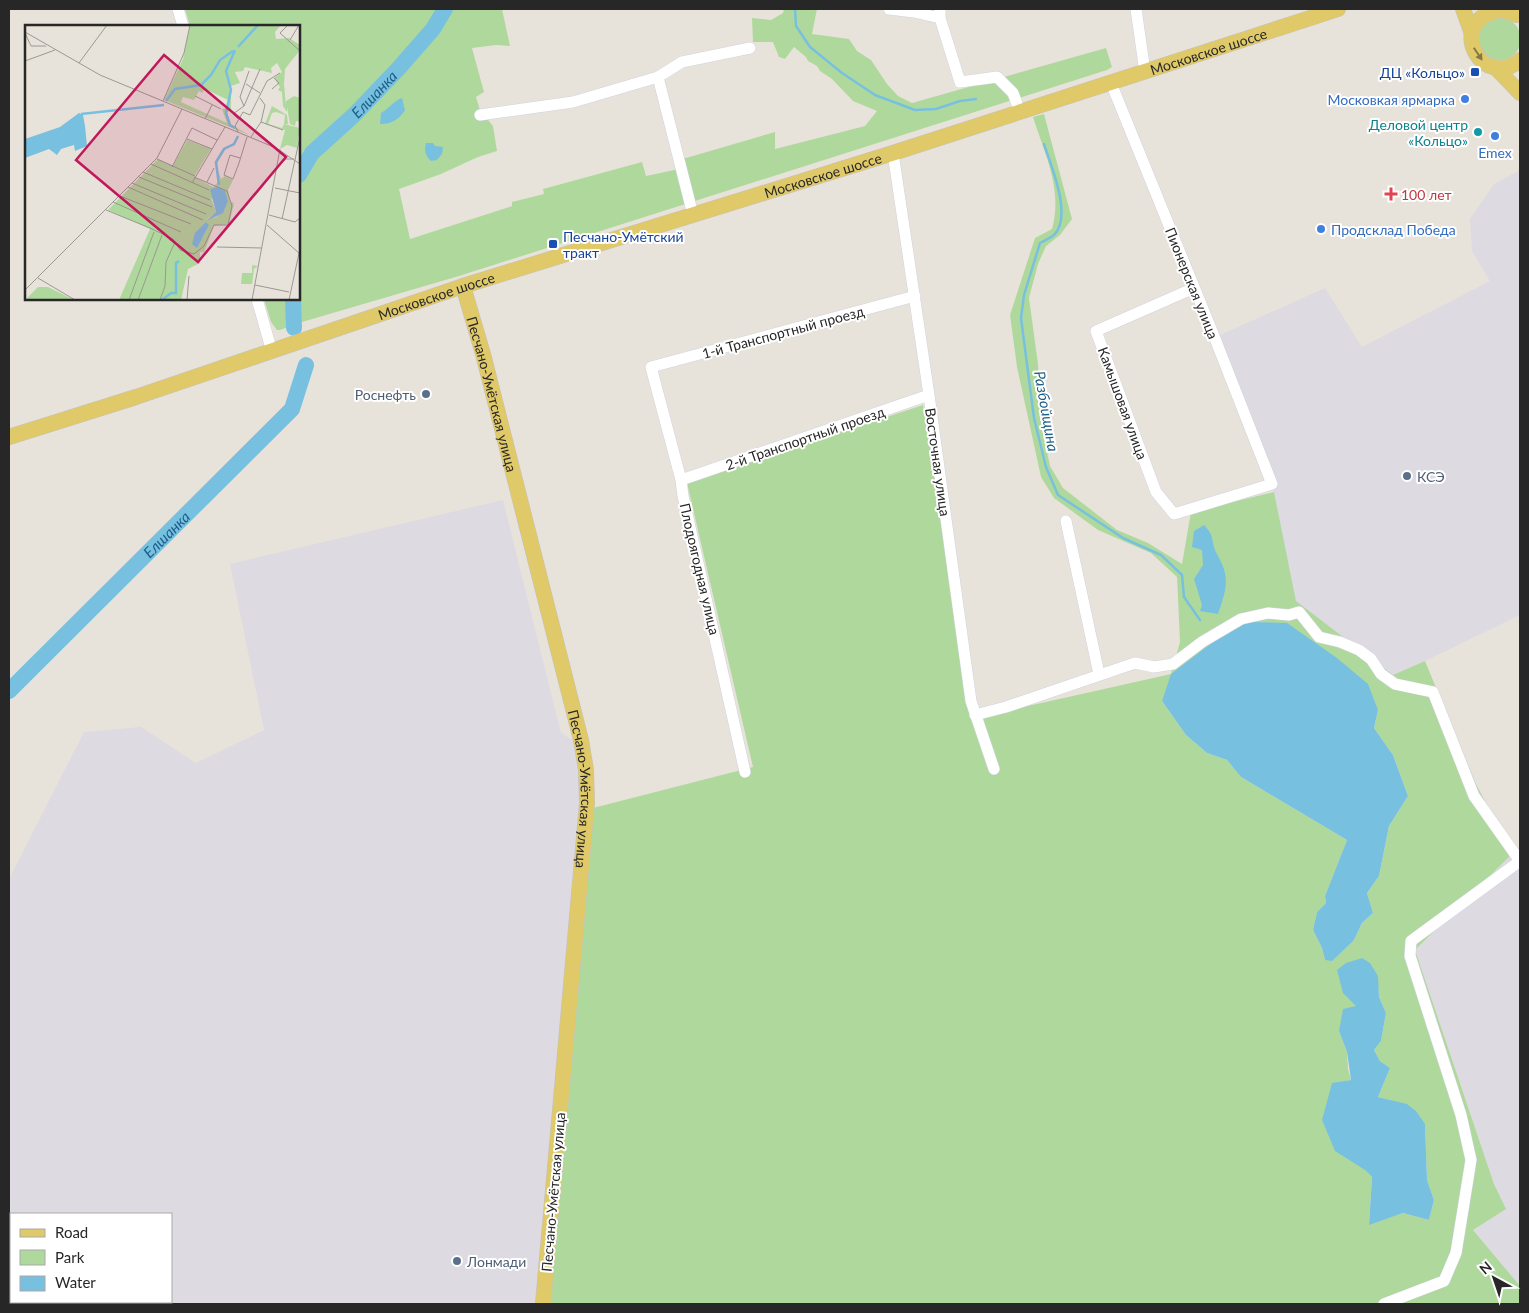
<svg xmlns="http://www.w3.org/2000/svg" width="1529" height="1313" viewBox="0 0 1529 1313" font-family="Lato,sans-serif">
	<style>
		.industrial { fill: #dddae1; fill-rule: evenodd }
		.green { fill: #afd99c; fill-rule: evenodd }
		.water { fill: #78c0e0 }
		.lines { fill: none; stroke-linecap: round; stroke-linejoin: round }
		.stream { stroke: #78c0e0; stroke-width: 2.5 }
		.river { stroke: #78c0e0; stroke-width: 16 }
		.minor-casing { stroke: #d0d2df; stroke-width: 12 }
		.major-casing { stroke: #c3c3c3; stroke-width: 16 }
		.minor { stroke: #fff; stroke-width: 11 }
		.major { stroke: #e0c968; stroke-width: 15 }
		.oneway { fill: #847848 }
		.transit-dot { fill: #1a4fb4; stroke: #fff; stroke-width: 2 }
		.shop-dot { fill: #3f7fe0; stroke: #fff; stroke-width: 2 }
		.culture-dot { fill: #0f9aa8; stroke: #fff; stroke-width: 2 }
		.health-dot { fill: #e0444e; stroke: #fff; stroke-width: 2 }
		.service-dot { fill: #5c6f8a; stroke: #fff; stroke-width: 2 }
		.labels { text-anchor: middle; dominant-baseline: central; stroke-width: 4; stroke-linejoin: round; paint-order: stroke }
		.street-label { font-size: 14px; fill: #272727; stroke: #fff }
		.transit-label { font-size: 14px; fill: #164399; stroke: #fff; text-anchor: end }
		.shop-label { font-size: 14px; fill: #366cbe; stroke: #fff; text-anchor: end }
		.culture-label { font-size: 14px; fill: #0d838f; stroke: #fff; text-anchor: end }
		.health-label { font-size: 14px; fill: #be3a42; stroke: #fff; text-anchor: start }
		.service-label { font-size: 14px; fill: #4e5e75; stroke: #fff; text-anchor: start }
		.water-label { font-size: 15px; font-style: italic; fill: #1b5e87; stroke: #fff }
		.inset-river { fill: none; stroke: #78c0e0; stroke-width: 2.5 }
		.inset-road { fill: none; stroke: #9b9892; stroke-width: 1 }
		.view { fill: #c2185b; fill-opacity: 0.15; stroke: #c2185b; stroke-width: 2.5 }
		.inset-edge { fill: none; stroke: #272727; stroke-width: 2.5 }
	</style>
	<rect width="100%" height="100%" fill="#e8e3da"/>
	<path class="industrial" d="M1520,170V615L1425,661L1393,675L1296,601L1272,484L1218,336L1325,288L1362,347L1490,281L1472,251L1470,219L1494,184Z
		M503,500L561,733L574,741L580,771L581,795L536,1304H9V879L84,732L141,727L196,763L264,730L230,564ZM11,1214H171V1302H11Z
		M1520,848V1286L1473,1230L1506,1209L1494,1184L1415,950L1517,849Z"/>
	<path class="green" d="M185,9H502L510,46L496,45L472,48L484,92L476,97L480,110L493,126L497,151L478,157L441,174L399,189L410,239L512,206V202L544,194L543,189L642,162L646,176L679,169L676,156L686,158L775,132V149L865,126L877,111L853,101L832,79L820,71L817,66L808,61L806,57L794,47L785,59L779,57L773,42H753L752,18L771,20L783,13L784,9H817L812,34L849,39L857,51L871,60L887,84L898,96L912,103L1106,48L1112,67L1107,70L459,276L302,322L280,330H277L271,322L264,299H299V26H190Z
		M1479 39a21 21 0 1 1 42 0a21 21 0 1 1-42 0Z
		M1044,114L1072,219L1060,235L1046,246L1038,264L1029,298L1038,364L1040,418L1050,466L1063,488L1117,530L1148,543L1182,564L1191,512L1274,492L1296,601L1393,675L1425,661L1475,782L1490,811L1517,849L1415,950L1494,1184L1506,1209L1473,1230L1520,1286V1304H548L593,808L753,767L687,483L923,405L973,716L1037,704L1171,674L1180,642L1177,577L1151,553L1098,530L1054,498L1041,477L1017,367L1010,315L1035,238L1052,229C1063,189 1045,155 1033,117ZM1162,701L1378,710L1374,728L1393,755L1408,796L1389,826L1379,876L1367,893L1373,913L1362,923L1354,940L1325,960L1322,948L1313,930L1317,912L1326,903L1325,896L1347,840L1241,777L1227,760L1207,753L1186,735ZM1379,989V997L1386,1013L1381,1041L1374,1050L1380,1061L1390,1068L1378,1097L1390,1100L1425,1124L1427,1180L1434,1200L1429,1220L1403,1213L1369,1224L1372,1177L1365,1170L1332,1084L1351,1080L1348,1069L1347,1052L1339,1031L1357,1007Z"/>
	<path class="water" d="M402,98L405,110C400,119 390,125 380,124L381,113C390,108 393,101 402,98Z
		M426,143H433L435,146L443,147L442,154L437,160L431,161C425,156 424,150 426,143Z
		M1204,525C1214,536 1211,537 1215,550C1217,555 1220,559 1222,564C1230,582 1224,596 1218,614L1200,611L1202,605L1194,579L1203,565L1202,550L1192,547L1194,531Z
		M1248,622L1287,623L1337,658L1368,684L1378,710L1374,728L1393,755L1408,796L1389,826L1379,876L1367,893L1373,913L1362,923L1354,940L1332,961L1325,960L1322,948L1313,930L1317,912L1326,903L1325,896L1347,840L1241,777L1227,760L1207,753L1186,735L1162,701L1171,674L1213,642Z
		M1362,958L1370,963L1378,976L1379,997L1386,1013L1381,1041L1374,1050L1380,1061L1390,1068L1378,1097L1407,1104L1416,1111L1425,1124L1427,1180L1434,1200L1429,1220L1403,1213L1369,1225L1372,1177L1365,1170L1335,1151L1322,1120L1332,1083L1351,1080L1347,1052L1339,1031L1343,1009L1356,1006L1343,993L1337,970L1346,963Z"/>
	<g class="lines">
		<path class="stream" d="M795,9L796,26L810,47L842,73L875,95L915,110L936,109L960,101L976,99
			M1044,144C1051,166 1073,216 1054,235C1050,238 1044,241 1040,243L1024,295L1021,318L1034,418L1046,467L1058,495L1123,538L1161,555L1182,575L1184,597L1200,620"/>
		<g class="river">
			<path id="s1" d="M299,175L312,153L354,115L398,69L433,29L445,9"/>
			<path d="M293,299L294,328"/>
			<path id="s2" d="M9,691L292,409L306,365"/>
		</g>
		<g class="minor-casing">
			<path id="minor" d="M178,9L183,26
				M889,9L914,12L940,18
				M940,9V18L960,82L997,77L1013,93L1020,112
				M1136,9L1145,72
				M658,77L693,215
				M1111,83L1214,336L1272,484L1174,514L1156,492L1096,331L1194,288
				M480,115L573,102L658,77L682,62L750,48
				M893,153L929,395L971,701L994,769
				M257,299L272,352
				M681,480L929,395
				M1066,521L1099,674
				M975,715L1006,707L1135,663L1154,667L1173,664L1202,642L1241,619L1268,613L1289,615L1299,612L1319,637L1340,642L1359,650L1371,659L1381,674L1395,684L1433,692L1474,796L1520,861L1411,941L1410,956L1461,1115L1471,1160L1456,1253L1444,1281L1384,1304
				M745,772L683,496L681,480L651,367L915,296"/>
		</g>
		<g class="major-casing">
			<g id="major">
				<path d="M1463,9L1472,34"/>
				<path d="M1516,15C1507,10 1498,9 1490,13C1449,29 1484,90 1520,60"/>
				<path d="M1495,67L1520,93"/>
				<path id="s3" d="M463,286L483,354L581,740L586,770L587,803L543,1304"/>
				<path id="s4" d="M9,437L136,397L463,286L893,153L1338,9"/>
			</g>
		</g>
		<use href="#minor" class="minor"/>
		<use href="#major" class="major"/>
	</g>
	<defs><path id="oneway-solid" d="M-6-.8H1V-3.2L6.5 0L1 3.2V.8H-6Z" transform="scale(1.25)"/></defs>
	<use class="oneway" href="#oneway-solid" transform="translate(1478 54) rotate(56)"/>
	<g class="transit-dot">
		<rect x="1470" y="67" width="10" height="10" rx="2.5"/>
		<rect x="548" y="239" width="10" height="10" rx="2.5"/>
	</g>
	<g class="shop-dot">
		<circle cx="1465" cy="99" r="5"/>
		<circle cx="1495" cy="136" r="5"/>
		<circle cx="1321" cy="229" r="5"/>
	</g>
	<circle class="culture-dot" cx="1478" cy="132" r="5"/>
	<path class="health-dot" d="M1388.5 186.5h5v5h5v5h-5v5h-5v-5h-5v-5h5z"/>
	<g class="service-dot">
		<circle cx="426" cy="394" r="5"/>
		<circle cx="1407" cy="476" r="5"/>
		<circle cx="457" cy="1261" r="5"/>
	</g>
	<g class="labels">
		<g class="street-label">
			<text stroke="none"><textPath href="#s4" startOffset="1260">Московское шоссе</textPath></text>
			<text stroke="none"><textPath href="#s4" startOffset="855">Московское шоссе</textPath></text>
			<text transform="translate(1192 283) rotate(68)">Пионерская улица</text>
			<text stroke="none"><textPath href="#s4" startOffset="450">Московское шоссе</textPath></text>
			<text transform="translate(783 332) rotate(-15)">1-й Транспортный проезд</text>
			<text stroke="none"><textPath href="#s3" startOffset="112">Песчано-Умётская улица</textPath></text>
			<text transform="translate(1123 403) rotate(70)">Камышовая улица</text>
			<text transform="translate(805 438) rotate(-19)">2-й Транспортный проезд</text>
			<text transform="translate(938 462) rotate(82)">Восточная улица</text>
			<text transform="translate(700 569) rotate(77)">Плодоягодная улица</text>
			<text stroke="none"><textPath href="#s3" startOffset="518">Песчано-Умётская улица</textPath></text>
			<text transform="translate(553 1192) rotate(-85)">Песчано-Умётская улица</text>
		</g>
		<g class="transit-label">
			<text x="1465" y="72">ДЦ «Кольцо»</text>
			<text x="563" y="236" text-anchor="start">Песчано-Умётский<tspan x="563" dy="16">тракт</tspan></text>
		</g>
		<g class="shop-label">
			<text x="1455" y="99">Московкая ярмарка</text>
			<text x="1495" y="152" text-anchor="middle">Emex</text>
			<text x="1331" y="229" text-anchor="start">Продсклад Победа</text>
		</g>
		<g class="culture-label">
			<text x="1468" y="124">Деловой центр<tspan x="1468" dy="16">«Кольцо»</tspan></text>
		</g>
		<g class="health-label">
			<text x="1401" y="194">100 лет</text>
		</g>
		<g class="service-label">
			<text x="416" y="394" text-anchor="end">Роснефть</text>
			<text x="1417" y="476">КСЭ</text>
			<text x="467" y="1261">Лонмади</text>
		</g>
		<g class="water-label">
			<text stroke="none"><textPath href="#s1" startOffset="111">Елшанка</textPath></text>
			<text transform="translate(1047 411) rotate(80)">Разбойщина</text>
			<text stroke="none"><textPath href="#s2" startOffset="222">Елшанка</textPath></text>
		</g>
	</g>
	<g transform="translate(25 25)">
		<rect width="275" height="275" fill="#e8e3da"/>
		<path d="M165,0H256L250,7L251,14L264,13L275,20V25L260,44L259,59L261,81V76L269,71L275,73V97L271,96L270,101L265,99L262,82V87L258,81L257,67L253,65L255,62L249,53L257,47L252,38L246,43L247,48L220,42L218,46L210,47L215,58L206,61V84L202,87L205,99L224,110L139,75L158,34ZM180,64L203,75L202,83L197,84L202,98L156,77L158,72L169,75L174,66L177,68ZM247,81L262,90L263,99H259L260,90L251,87L247,88L243,99L257,103L259,99L275,103L272,123L262,120L255,124L260,105L240,99ZM215,109L210,119L201,123L191,140L196,154L200,151L208,155L203,165L205,177L209,178L204,199L189,201L179,227H175V238L163,244L156,275H94L125,204L83,185L133,134L148,141L162,115L186,124L169,152L188,162L195,155L190,138L199,123L209,118ZM186,173L200,180V184L191,192L181,195L191,187ZM227,240L233,241L229,244L227,259H216L217,248H227ZM13,262H23L49,275H0Z" fill="#afd99c" fill-rule="evenodd"/>
		<path d="M54,88L58,90L60,101L62,121L50,126L49,120L36,124L32,130L24,124L0,133V114L35,102ZM193,162L200,166L203,176L198,188L181,196L191,187L185,164ZM181,197L184,200L172,223L167,219L170,208Z" fill="#78c0e0"/>
		<path class="inset-river" d="M213,22L233,0M141,76L150,64L176,60L186,50L195,35L208,26M56,89L139,80M210,103L205,100L201,88L206,65L201,46L210,25M194,160L191,137L199,124L209,119L213,111M137,275L146,268H151V238L154,236"/>
		<path class="inset-road" d="M263,0L255,8L275,26M0,7L75,50L251,123L275,139M0,8L6,21H21M265,15L274,0M0,36L30,25M54,38L82,0M221,59L235,68M247,64L254,58L249,53M170,71L196,84M138,76L159,28L165,0M219,81L235,44M219,81L215,72L224,46M180,94L187,80M213,94L208,89L219,81M236,97L258,105M213,107L210,101L218,87L225,90L242,56L255,48M226,112L236,97L240,80L235,73M162,114L187,124M215,133L205,130L199,150L208,154L214,138L222,112M132,134L170,151M126,139L184,165M254,140L261,134H269M147,142L167,103L192,115M118,147L185,175M114,152L187,182M182,157L189,143M107,158L181,189M167,158L200,102M103,162L178,195M250,163L275,168M95,171L166,199M88,177L156,207M81,185L125,203L148,214L155,225L169,229L179,221L189,200H203L207,181L202,166L169,152M244,190L270,197L275,193M257,194L275,112M242,200L274,228M192,222L237,223M13,253L50,275M230,260L264,267M0,265L132,133L157,84M104,275L129,207M113,275L137,210M135,275L140,261L141,237L150,217M162,275L164,251M227,275L255,124M264,275L274,228"/>
		<path class="view" d="M139,30L261,132L173,237L51,135Z"/>
		<rect width="275" height="275" class="inset-edge"/>
	</g>
	<rect width="1529" height="1313" fill="none" stroke="#272727" stroke-width="20"/>
	<rect x="10" y="1213" width="162" height="90" fill="#ffffff" stroke="#a9a9a9"/>
	<rect x="20" y="1229" width="25" height="8" fill="#e0c968" stroke="#a9a9a9"/>
	<text x="55" y="1238" font-size="15" fill="#272727">Road</text>
	<rect x="20" y="1250" width="25" height="15" fill="#afd99c" stroke="#a9a9a9"/>
	<text x="55" y="1263" font-size="15" fill="#272727">Park</text>
	<rect x="20" y="1276" width="25" height="15" fill="#78c0e0" stroke="#a9a9a9"/>
	<text x="55" y="1288" font-size="15" fill="#272727">Water</text>
	<g transform="translate(1494 1278) rotate(320)" stroke="#ffffff" stroke-width="4" paint-order="stroke">
	<path d="M0-4L9 19L0 12L-9 19Z" fill="#272727"/>
	<text y="-8" font-size="14" font-weight="bold" text-anchor="middle" fill="#272727">N</text>
	</g>
</svg>
